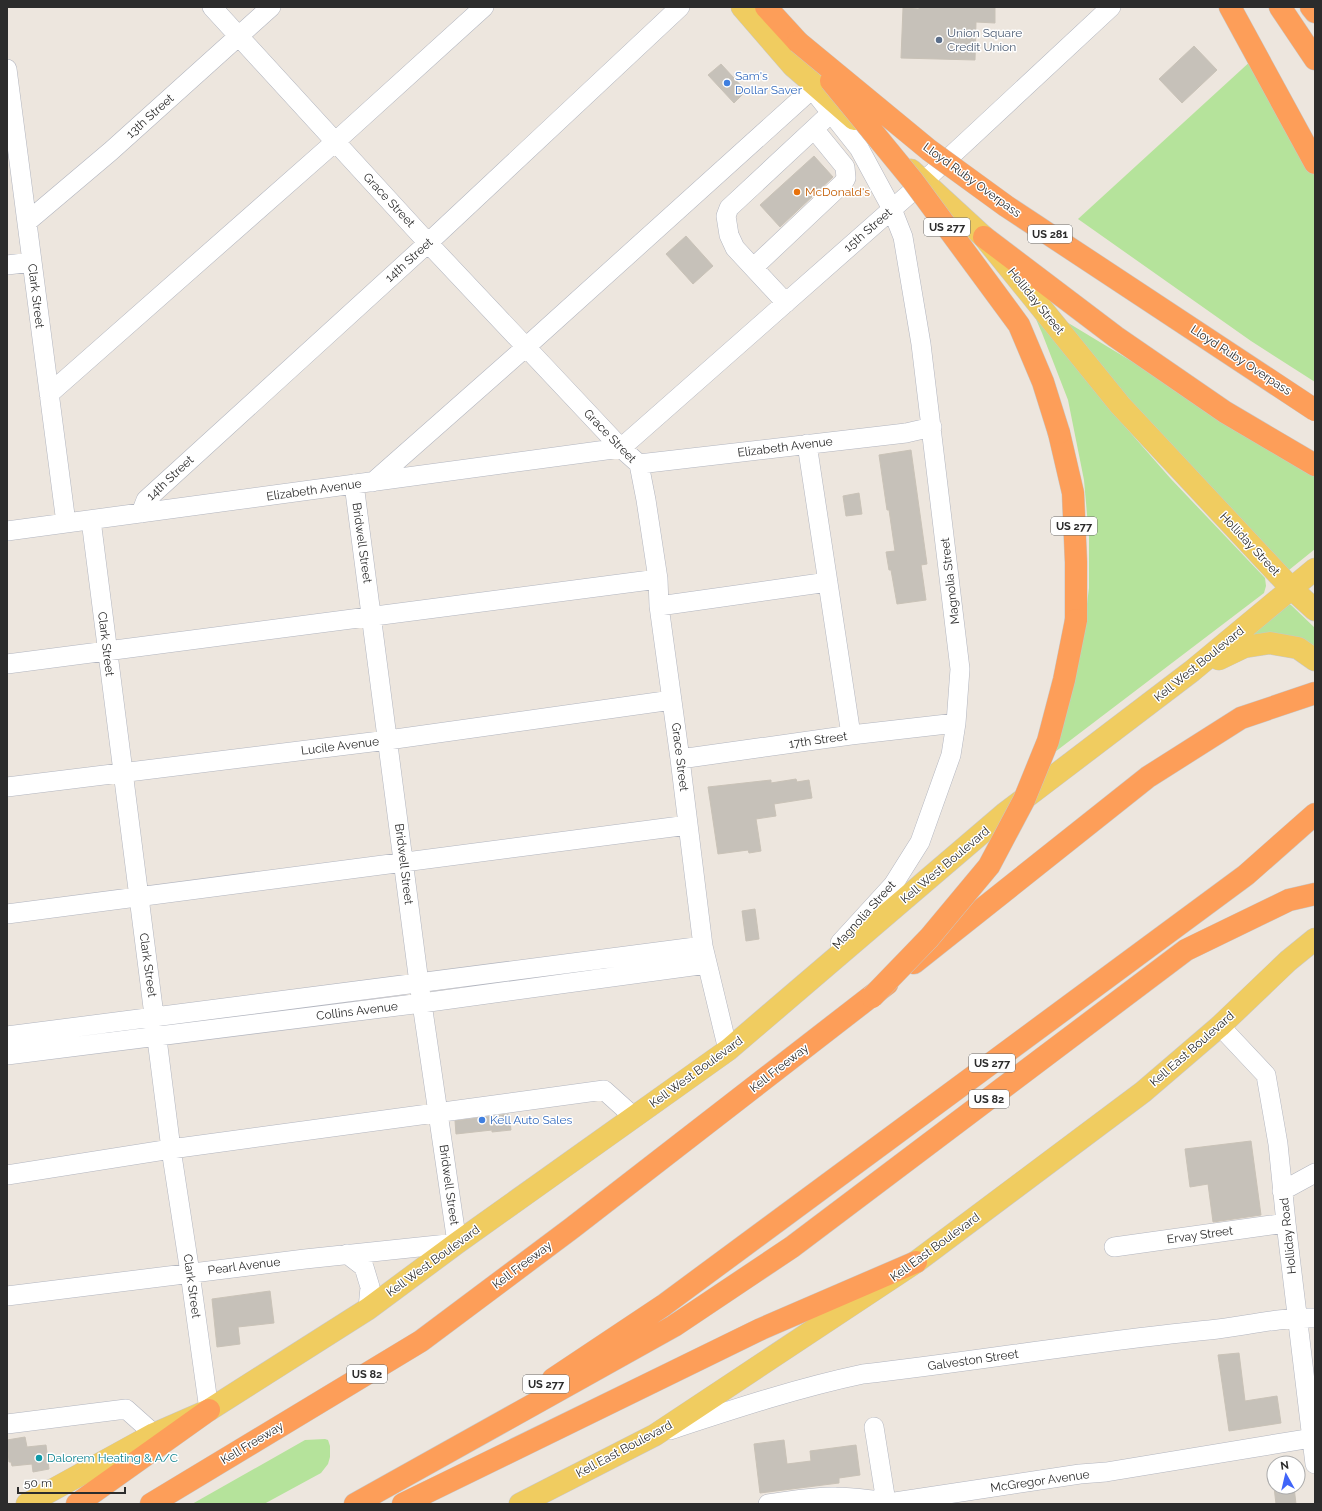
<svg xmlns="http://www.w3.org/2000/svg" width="1322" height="1511" viewBox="0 0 1322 1511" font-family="Raleway,sans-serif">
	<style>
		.green { fill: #b5e39b }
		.building { fill: #c6c1b9; stroke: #c9c2b7 }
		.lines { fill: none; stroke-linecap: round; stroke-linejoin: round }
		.minor-casing { stroke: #b2b5bf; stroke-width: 20 }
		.major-casing { stroke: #c8c8c8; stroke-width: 23 }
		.highway-casing { stroke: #c8c8c8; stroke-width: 23 }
		.minor { stroke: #fff; stroke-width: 19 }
		.major { stroke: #f0cc60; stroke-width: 22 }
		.highway { stroke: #fd9e59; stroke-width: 22 }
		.highway-bridge-casing { stroke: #c8c8c8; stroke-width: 23; stroke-linecap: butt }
		.highway-bridge { stroke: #fd9e59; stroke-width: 22 }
		.service-dot { fill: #5c6f8a; stroke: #fff; stroke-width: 1.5 }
		.shop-dot { fill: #3f7fe0; stroke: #fff; stroke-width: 1.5 }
		.food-dot { fill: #e8710a; stroke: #fff; stroke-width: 1.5 }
		.culture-dot { fill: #0f9aa8; stroke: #fff; stroke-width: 1.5 }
		.labels { text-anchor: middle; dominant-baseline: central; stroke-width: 3; stroke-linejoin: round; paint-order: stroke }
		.shield { fill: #fff; stroke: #6b6b6b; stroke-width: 1 }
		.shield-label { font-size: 11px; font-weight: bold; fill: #2c2c2c }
		.service-label { font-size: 12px; fill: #4e5e75; stroke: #fff; text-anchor: start }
		.shop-label { font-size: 12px; fill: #366cbe; stroke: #fff; text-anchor: start }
		.street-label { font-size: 12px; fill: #2c2c2c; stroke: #fff }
		.food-label { font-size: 12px; fill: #c56008; stroke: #fff; text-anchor: start }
		.culture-label { font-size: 12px; fill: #0d838f; stroke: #fff; text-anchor: start }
	</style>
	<rect width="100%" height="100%" fill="#ede6de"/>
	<path class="green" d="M1253,59L1315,173V382L1251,341L1078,219Z
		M1029,303L1107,406L1171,479L1265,578L1266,586L1264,593L1051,755L1084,627L1089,588V537L1084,480L1068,400L1042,333Z
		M1065,321L1315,472V549L1289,570L1167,442L1082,345Z
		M1287,604L1291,605L1315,628V649L1243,635Z
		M325,1439L328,1440L330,1446V1457L328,1464L321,1473L264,1504H192L305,1440Z"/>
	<path class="building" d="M919,7H995V23L976,22L975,60L901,58L903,8L919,9Z
		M1194,46L1217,70L1182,103L1159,79Z
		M721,64L746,91L734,103L708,75Z
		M814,156L833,177L780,227L760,205Z
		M686,236L713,266L693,284L666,254Z
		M911,450L927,564L921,565L926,600L897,604L891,570H889L886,552L895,551L889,510H887L879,455Z
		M859,493L862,514L846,516L843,496Z
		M796,779L797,782L809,780L812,798L774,804L776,816L756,819L761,851L749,853L748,850L718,854L708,787L771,780V783Z
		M755,909L759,939L746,941L742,911Z
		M509,1114L511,1130L492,1132V1130L456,1134L455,1121Z
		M1251,1141L1261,1215L1213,1222L1208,1184L1190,1187L1185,1149Z
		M270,1291L274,1323L238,1327L240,1344L217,1347L212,1299Z
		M1239,1353L1245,1401L1277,1396L1281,1423L1229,1431L1218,1355Z
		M25,1437L27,1447L46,1445L49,1469L33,1472L32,1464L12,1466L11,1462H9L7,1440Z
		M784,1440L787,1464L811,1461L810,1451L856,1445L860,1475L839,1478V1483L760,1493L754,1444Z
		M1274,1487H1294L1296,1504H1276Z"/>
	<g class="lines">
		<g class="minor-casing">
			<path id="minor" d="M212,7L428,243L621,448L639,464L646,500L658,579L659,606L680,759L703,946L728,1050
				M7,69L66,523
				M817,95L859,148L892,209L903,237L921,344L960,669L956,723L951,755L920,842L893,885L840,943
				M27,222L111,151L271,7
				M7,265L32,262
				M754,267L843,183L846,178L845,167L814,129
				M786,303L735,248L729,235L726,216L729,208L831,113
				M49,394L335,142L484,7
				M807,444L851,735
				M639,464L906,433L932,427
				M373,482L526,347L812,89
				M141,513L146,500L428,243L680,7
				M91,520L171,1149L190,1273L209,1410
				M7,531L621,448L924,181L1111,7
				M659,606L828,582
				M7,664L658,579
				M680,759L851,735L956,723
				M7,787L388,740L672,700
				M7,914L688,825
				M1220,1026L1266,1075L1278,1144L1286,1223L1315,1464
				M7,1036L703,946
				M7,1055L422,1003L707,964
				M7,1175L171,1149L604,1090L634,1117
				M1282,1191L1315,1173
				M1114,1247L1286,1223
				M347,1254L364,1267L370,1287L368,1309
				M7,1296L305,1259L457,1243L419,983L354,484
				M7,1424L126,1409L154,1434
				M874,1427L886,1502
				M670,1430C734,1409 797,1388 863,1374C979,1361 1094,1341 1209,1330C1245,1326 1280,1317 1315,1318
				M768,1504C791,1501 814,1496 836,1497C856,1497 875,1501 895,1502L1080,1474L1106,1472L1312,1438"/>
		</g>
		<g class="major-casing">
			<path id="major" d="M742,7L793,66L854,119
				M911,170L984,237L1120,405L1292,589L1315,610
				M1219,659L1244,647L1270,643L1298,648L1315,660
				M27,1504L154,1434L209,1410L368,1309L457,1243L728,1050L1004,814L1192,671L1315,569
				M520,1504L655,1435L916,1262L1143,1092L1220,1026L1288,961L1315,939"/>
		</g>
		<g class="highway-casing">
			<path id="highway" d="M766,7L798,42
				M1230,7L1315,163
				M1280,7L1315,59
				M1311,7L1315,12
				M984,237L1116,337L1225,412L1315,465
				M1059,433L1073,493L1076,562V620
				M914,963L1148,777L1241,718L1315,693
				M553,1379L664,1305L1246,875L1315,814
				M77,1504L209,1410
				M151,1504L421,1341L572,1228L887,984
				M355,1504L674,1326L792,1247L1186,950L1289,900L1315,894
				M403,1504L761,1329L916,1262"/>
		</g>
		<use href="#minor" class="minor"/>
		<use href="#major" class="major"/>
		<use href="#highway" class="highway"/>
		<g class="highway-bridge-casing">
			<path id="highway-bridge" d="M798,42L929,150L1006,206L1315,410
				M831,81L913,181L1019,325L1043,382L1059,433
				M872,997L929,938L989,866L1024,800L1048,741L1064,680L1076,620"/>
		</g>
		<use href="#highway-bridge" class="highway-bridge"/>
	</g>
	<circle class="service-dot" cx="939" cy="40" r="4"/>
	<g class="shop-dot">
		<circle cx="727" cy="83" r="4"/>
		<circle cx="482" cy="1120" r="4"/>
	</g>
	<circle class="food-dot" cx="797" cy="192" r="4"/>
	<circle class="culture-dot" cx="39" cy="1458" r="4"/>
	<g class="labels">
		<g class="shield">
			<rect x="924" y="218" width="46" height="18" rx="3"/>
			<rect x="1028" y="225" width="44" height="18" rx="3"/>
			<rect x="1051" y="517" width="46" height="18" rx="3"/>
			<rect x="969" y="1054" width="46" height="18" rx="3"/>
			<rect x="969" y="1090" width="40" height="18" rx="3"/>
			<rect x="347" y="1365" width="40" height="18" rx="3"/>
			<rect x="523" y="1375" width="46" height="18" rx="3"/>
		</g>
		<g class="shield-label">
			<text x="947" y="227">US 277</text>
			<text x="1050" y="234">US 281</text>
			<text x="1074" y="526">US 277</text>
			<text x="992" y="1063">US 277</text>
			<text x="989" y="1099">US 82</text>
			<text x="367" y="1374">US 82</text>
			<text x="546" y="1384">US 277</text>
		</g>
		<g class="service-label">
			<text x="947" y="33">Union Square<tspan x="947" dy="14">Credit Union</tspan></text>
		</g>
		<g class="shop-label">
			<text x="735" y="76">Sam's<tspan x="735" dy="14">Dollar Saver</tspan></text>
			<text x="490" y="1120">Kell Auto Sales</text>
		</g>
		<g class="street-label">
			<text transform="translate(150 116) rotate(-42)">13th Street</text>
			<text transform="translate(972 180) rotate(36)">Lloyd Ruby Overpass</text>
			<text transform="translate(389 200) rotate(47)">Grace Street</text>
			<text transform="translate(868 230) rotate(-41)">15th Street</text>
			<text transform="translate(409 260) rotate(-42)">14th Street</text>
			<text transform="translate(36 296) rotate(83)">Clark Street</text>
			<text transform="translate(1036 301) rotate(51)">Holliday Street</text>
			<text transform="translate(1241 360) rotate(33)">Lloyd Ruby Overpass</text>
			<text transform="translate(610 436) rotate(46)">Grace Street</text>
			<text transform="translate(785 447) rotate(-7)">Elizabeth Avenue</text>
			<text transform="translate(170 478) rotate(-43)">14th Street</text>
			<text transform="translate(314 490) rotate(-8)">Elizabeth Avenue</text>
			<text transform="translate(362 543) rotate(82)">Bridwell Street</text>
			<text transform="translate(1250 544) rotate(47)">Holliday Street</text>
			<text transform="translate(950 581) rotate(-97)">Magnolia Street</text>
			<text transform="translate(106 644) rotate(83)">Clark Street</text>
			<text transform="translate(1199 664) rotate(-39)">Kell West Boulevard</text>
			<text transform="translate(818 740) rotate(-8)">17th Street</text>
			<text transform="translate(340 746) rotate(-7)">Lucile Avenue</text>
			<text transform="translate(680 757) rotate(83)">Grace Street</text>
			<text transform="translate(404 864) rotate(83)">Bridwell Street</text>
			<text transform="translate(945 865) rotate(-40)">Kell West Boulevard</text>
			<text transform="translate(864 915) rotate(-48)">Magnolia Street</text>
			<text transform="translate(148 965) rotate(82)">Clark Street</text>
			<text transform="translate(357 1011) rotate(-7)">Collins Avenue</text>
			<text transform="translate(1192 1049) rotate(-41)">Kell East Boulevard</text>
			<text transform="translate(779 1068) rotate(-38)">Kell Freeway</text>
			<text transform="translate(696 1072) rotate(-36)">Kell West Boulevard</text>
			<text transform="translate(449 1185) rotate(82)">Bridwell Street</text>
			<text transform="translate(1200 1235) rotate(-8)">Ervay Street</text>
			<text transform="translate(1288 1236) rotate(-96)">Holliday Road</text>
			<text transform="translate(935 1247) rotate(-36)">Kell East Boulevard</text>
			<text transform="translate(433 1261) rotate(-36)">Kell West Boulevard</text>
			<text transform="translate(522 1265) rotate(-37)">Kell Freeway</text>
			<text transform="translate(244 1266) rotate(-7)">Pearl Avenue</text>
			<text transform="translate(192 1286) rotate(82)">Clark Street</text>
			<text transform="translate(973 1360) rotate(-8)">Galveston Street</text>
			<text transform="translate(252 1443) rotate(-31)">Kell Freeway</text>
			<text transform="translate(624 1449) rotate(-28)">Kell East Boulevard</text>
			<text transform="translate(1040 1481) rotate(-8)">McGregor Avenue</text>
		</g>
		<g class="food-label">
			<text x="805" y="192">McDonald's</text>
		</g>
		<g class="culture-label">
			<text x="47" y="1458">Dalorem Heating &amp; A/C</text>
		</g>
	</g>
	<rect width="1322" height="1511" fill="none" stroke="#2c2c2c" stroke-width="16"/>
	<g transform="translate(1286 1475) rotate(352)"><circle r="19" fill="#ffffff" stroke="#ababab"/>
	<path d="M0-3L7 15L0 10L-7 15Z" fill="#4065f9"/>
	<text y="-6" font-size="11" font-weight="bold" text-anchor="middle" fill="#2c2c2c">N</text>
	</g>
	<path d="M18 1487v6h107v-6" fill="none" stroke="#2c2c2c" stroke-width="2"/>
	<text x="24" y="1487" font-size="12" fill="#2c2c2c" stroke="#ffffff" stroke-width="3" paint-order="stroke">50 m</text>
</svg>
